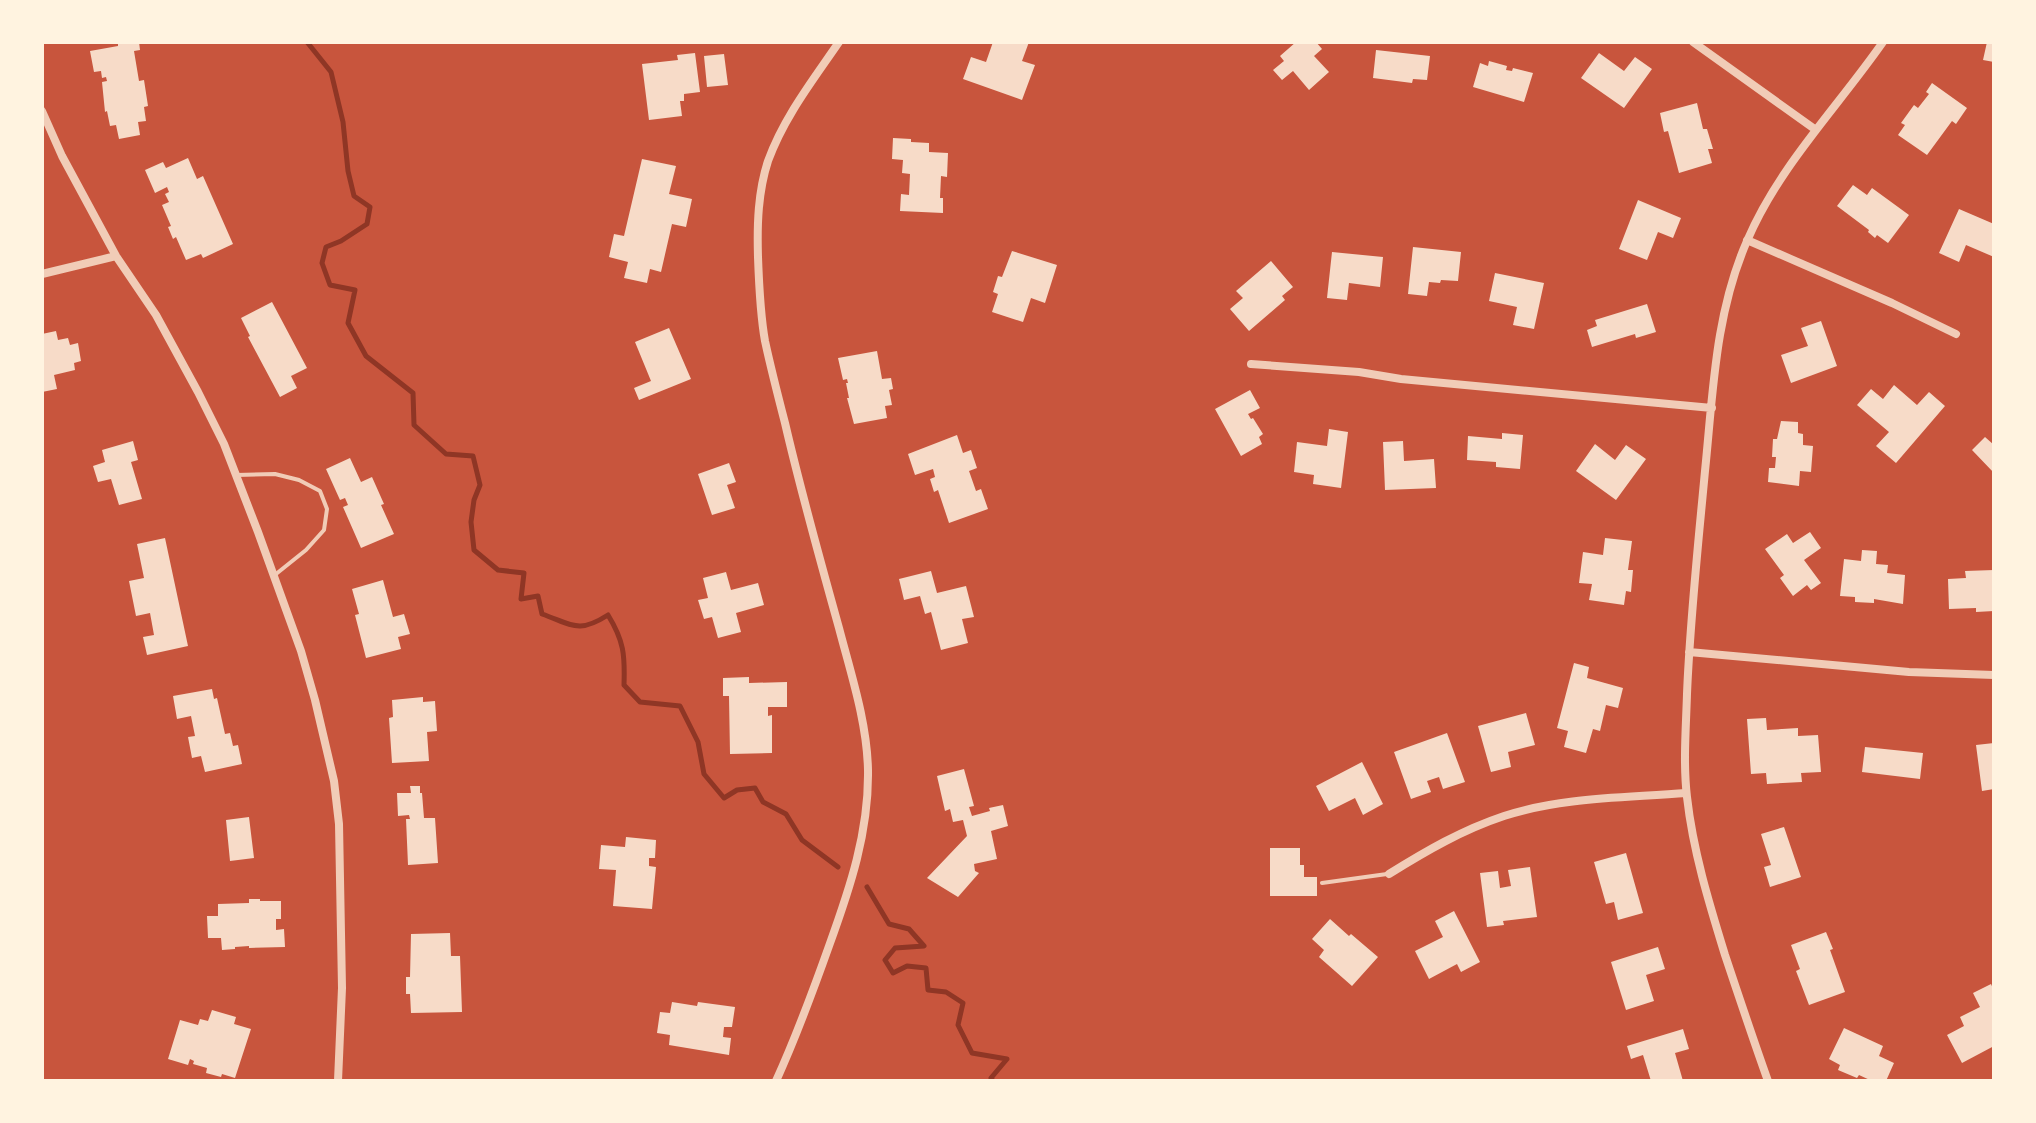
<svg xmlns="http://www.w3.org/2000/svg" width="2036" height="1123" viewBox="0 0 2036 1123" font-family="'Open Sans',sans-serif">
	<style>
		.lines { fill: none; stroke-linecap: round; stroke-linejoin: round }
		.stream { stroke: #8f3625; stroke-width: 5 }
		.building { fill: #f7dbc8 }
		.service { stroke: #f1ccb7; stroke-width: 4 }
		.minor { stroke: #f1ccb7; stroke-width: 8 }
	</style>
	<rect width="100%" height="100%" fill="#c8553d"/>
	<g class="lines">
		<path class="stream" d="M307,42L331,72L343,122L348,171L354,196L370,207L367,224L341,241L326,247L322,263L330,285L355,290L348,323L366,356L413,393L414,425L446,454L473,456L480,485L474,500L471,522L474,550L498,570L524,573L521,599L538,596L542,614C573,625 578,634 608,615C624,641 625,655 624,685L640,702L680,706L698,742L704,774L724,798L737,790L755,788L763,802L786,814L802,840L838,867
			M867,887L889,924L909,929L924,946L895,948L885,960L893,973L907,966L926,968L928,990L946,992L963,1003L958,1025L972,1053L1007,1059L991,1078L993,1081"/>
	</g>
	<path class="building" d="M118,42H139L140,50L134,51L139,81L144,80L148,106L144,107L146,121L138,122L140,135L119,139L116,125L110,126L107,111L105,112L102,82L107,81L106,77L102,78L101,71L94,72L90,51L118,46Z
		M993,42H1029L1022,61L1035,65L1022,100L963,79L971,57L986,62Z
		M1296,42H1316L1322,49L1314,56L1329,72L1309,90L1293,71L1282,80L1273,70L1284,61L1280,56Z
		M1987,42H1994V62L1983,60Z
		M1376,50L1430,56L1427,80L1413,79L1412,83L1373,78Z
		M695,53L700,92L684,94V101H680L682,116L649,120L642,64L678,60L677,55Z
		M1599,53L1624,71L1635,57L1652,69L1624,108L1581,78Z
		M724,54L728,85L707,87L704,56Z
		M1489,61L1507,66L1506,70L1512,71L1513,68L1533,73L1524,102L1473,87L1480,63L1488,66Z
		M1932,83L1967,108L1956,124L1952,121L1927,155L1898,135L1905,125L1901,123L1914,105L1918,108L1929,94L1926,92Z
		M1697,103L1703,129H1707L1713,149H1708L1712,163L1679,173L1668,131L1664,132L1660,113Z
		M893,138L911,139V142L929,143V152L948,153L947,177L941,176L940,198H943V213L900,211L901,194L909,195L910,174L902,173L903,160L892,159Z
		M188,158L197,179L203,176L233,244L203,258L201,254L186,260L176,237L173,239L168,227L171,226L162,205L169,202L165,194L169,192L167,187L155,193L145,170L163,162L166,168Z
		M642,159L676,166L669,194L692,199L686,227L672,224L661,272L650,269L647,283L624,278L628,262L609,257L614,234L624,236Z
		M1853,185L1867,195L1872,188L1909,215L1888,243L1877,235L1875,238L1868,232L1869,230L1837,206Z
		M1638,200L1681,218L1673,238L1658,232L1647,260L1619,249Z
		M1959,209L1994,224V257L1966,245L1959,262L1939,253Z
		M1413,247L1461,252L1458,281L1441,280L1440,283L1429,282L1427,296L1408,294Z
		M1012,251L1057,265L1045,303L1031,298L1023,322L992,312L998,294L993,292L998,276L1002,277Z
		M1332,252L1383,257L1380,287L1349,283L1347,300L1327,298Z
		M1271,261L1293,287L1282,296L1285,300L1249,331L1230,309L1243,298L1236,291Z
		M1495,273L1544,283L1534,329L1513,325L1517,307L1489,301Z
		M272,302L307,368L291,376L297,388L280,397L248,337L250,336L241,318Z
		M1647,304L1656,332L1636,338L1635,334L1592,347L1587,330L1597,326L1595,320Z
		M1821,321L1837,366L1791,383L1781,355L1808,346L1801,328Z
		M669,328L691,379L639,400L634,388L651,381L635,342Z
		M56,331L58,340L68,338L70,345L78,343L81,361L74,363L75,370L54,375L57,389L42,392V334Z
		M877,351L882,379L891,378L893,389L889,390L892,405L885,406L887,418L854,424L847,398H849L846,383H848L847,379L843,380L838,358Z
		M1894,385L1917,405L1929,392L1945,406L1896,463L1876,446L1889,432L1857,405L1871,389L1883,399Z
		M1250,390L1260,408L1248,414L1251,419L1253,418L1263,434L1259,437L1262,444L1241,456L1215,409Z
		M1781,421L1798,422V433L1803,434V445L1813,446L1811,472L1800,471L1799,486L1768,482L1769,468H1775L1776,457H1772L1773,439H1777Z
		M1329,429L1348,432L1341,488L1313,484L1314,475L1294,472L1297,442L1327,446Z
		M1502,433L1523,435L1520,469L1496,467V462L1467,460L1468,436L1502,439Z
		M957,435L963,453L971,450L977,468L969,471L976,491L981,489L988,509L949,523L938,490L934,492L930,479L935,477L933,469L915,475L908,454Z
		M1985,437L1994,445V473L1972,450Z
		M133,441L138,460L131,462L142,499L119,505L111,479L98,482L93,466L105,462L102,450Z
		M1403,441L1404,461L1434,459L1436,488L1385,490L1383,442Z
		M1595,444L1615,460L1626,445L1646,459L1616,500L1576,471Z
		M350,458L361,482L372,477L384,504L381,505L394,534L361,548L343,507L348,505L345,498L340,500L326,469Z
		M729,463L736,482L727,485L735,508L712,515L698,474Z
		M1810,532L1821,548L1804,560L1821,583L1811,590L1807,585L1793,596L1780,578L1784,575L1765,549L1787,534L1793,543Z
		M165,538L188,646L147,655L143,637L154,635L150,613L136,616L129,581L144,578L137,544Z
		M1605,538L1632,541L1628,570H1633L1631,592L1626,591L1624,605L1589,600L1592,584L1579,583L1583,552L1603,555Z
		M1862,550L1877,551L1876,564L1888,565L1887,573L1905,575L1903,604L1874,599V603L1855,602V597L1840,596L1844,559L1861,561Z
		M1994,570V611L1976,612V608L1949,609L1948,579L1966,578L1965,571Z
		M931,571L937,593L966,586L974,617L962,619L968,643L941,650L931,612L925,614L920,596L904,600L899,579Z
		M726,572L731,590L758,583L764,605L736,613L741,632L718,638L712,617L704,619L698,600L708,598L703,578Z
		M383,580L393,617L404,614L410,634L398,637L401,649L366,658L355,615L359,614L352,589Z
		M1574,663L1589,667L1587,678L1623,688L1618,708L1606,705L1600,731L1593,729L1586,753L1564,747L1568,731L1557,728Z
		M749,677V683L787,682V707H768V716L772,715V753L730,754L729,696H723V678Z
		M212,689L214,699L217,698L225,734L230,733L233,746L238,745L242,764L205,772L201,756L192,758L188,737L195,736L191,716L177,719L173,696Z
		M423,697V702L435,701L437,731L427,732L429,761L392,763L389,718L393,717L392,700Z
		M1526,713L1535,745L1508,752L1511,767L1491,772L1478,726Z
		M1766,718L1767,730L1798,728V736L1818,735L1821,772L1801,773L1802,782L1767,784L1766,773L1751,774L1747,719Z
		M1447,733L1465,782L1443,789L1439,777L1427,781L1431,792L1411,799L1394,752Z
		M1994,743V789L1982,791L1976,745Z
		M1865,747L1923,753L1920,779L1862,772Z
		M1362,762L1383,804L1363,815L1355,798L1329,811L1316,786Z
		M964,769L974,806L969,807L972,816L990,811L989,808L1003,805L1008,826L991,831L997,859L974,864L975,871L979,873L958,897L927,878L967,836L963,820L953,822L950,809L945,811L937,776Z
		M410,786H420V793H422L424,818H435L438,863L408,865L406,819H410L409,815L398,816L397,793H411Z
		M249,817L254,858L230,861L226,820Z
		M1784,827L1801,877L1770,887L1764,867L1771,865L1761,834Z
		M626,837L656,840L655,858H649V866L656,867L652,909L613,906L616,870L599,869L601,845L625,847Z
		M1270,848H1300V865H1304V877H1317V896H1270Z
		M1626,853L1643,913L1618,920L1614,902L1606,904L1594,862Z
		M1530,867L1537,917L1503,921L1504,925L1487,927L1480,873L1498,871L1500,888L1511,886L1508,870Z
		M249,899H260V901H281V919H276V930L284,929L285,947L249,948V946L235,947V949L222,950L221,938H208L207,916H218V904L249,903Z
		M1454,911L1480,962L1461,972L1457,964L1429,979L1415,951L1443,937L1435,921Z
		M1330,919L1349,936L1351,934L1378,957L1352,986L1319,957L1324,950L1312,939Z
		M1826,932L1833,949L1830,950L1845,992L1809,1005L1796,971L1800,969L1791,945Z
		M450,933L451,956H460L462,1012L411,1013L410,994H406V977H410L411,934Z
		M1658,947L1665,969L1646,975L1654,1001L1626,1010L1611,962Z
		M1991,984L1994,991V1046L1962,1063L1947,1035L1964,1026L1960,1017L1980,1007L1973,993Z
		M672,1002L697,1006L698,1002L735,1007L732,1027H724L723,1037L731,1038L729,1055L669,1045L670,1035L657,1033L660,1012L670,1013Z
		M212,1010L236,1017L234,1024L251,1029L235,1078L222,1074L221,1077L206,1073L207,1068L193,1064L194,1061L190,1059L188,1065L168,1059L180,1020L198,1025L200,1019L208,1021Z
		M1844,1028L1883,1046L1879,1056L1894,1063L1886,1081H1872L1859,1075L1857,1078L1838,1070L1840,1065L1829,1059Z
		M1683,1029L1689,1049L1675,1053L1683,1081H1651L1643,1055L1631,1059L1627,1046Z"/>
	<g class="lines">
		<path class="service" d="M236,475L275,474L299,480L320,491L327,509L324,530L306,550L276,574
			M1322,883L1387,874"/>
		<path class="minor" d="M1693,42L1816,130
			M42,111L62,156L116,256L156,315L198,392L224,444L258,532L301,651L315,700L334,781L339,824L342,988L338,1081
			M1747,240L1892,303L1956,334
			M42,274L116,256
			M1251,364L1359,372L1401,379L1712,408
			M1689,652L1909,672L1994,675
			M1389,874C1426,851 1462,830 1504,816C1562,797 1626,798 1686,793
			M776,1081C796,1037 813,991 829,946C850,888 869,832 868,770C867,722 851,674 839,628C820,560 801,492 785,423C778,396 771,369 765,341C760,313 759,285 758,257C757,224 758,192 768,161C784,117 813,80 839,42
			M1768,1081C1753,1039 1739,997 1725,955C1709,903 1693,851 1687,797C1683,763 1686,728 1687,694C1690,620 1698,546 1705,471C1713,393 1715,314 1747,241C1779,166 1837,108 1883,42"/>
	</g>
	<rect width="2036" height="1123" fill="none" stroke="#fff3e0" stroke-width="88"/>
</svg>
